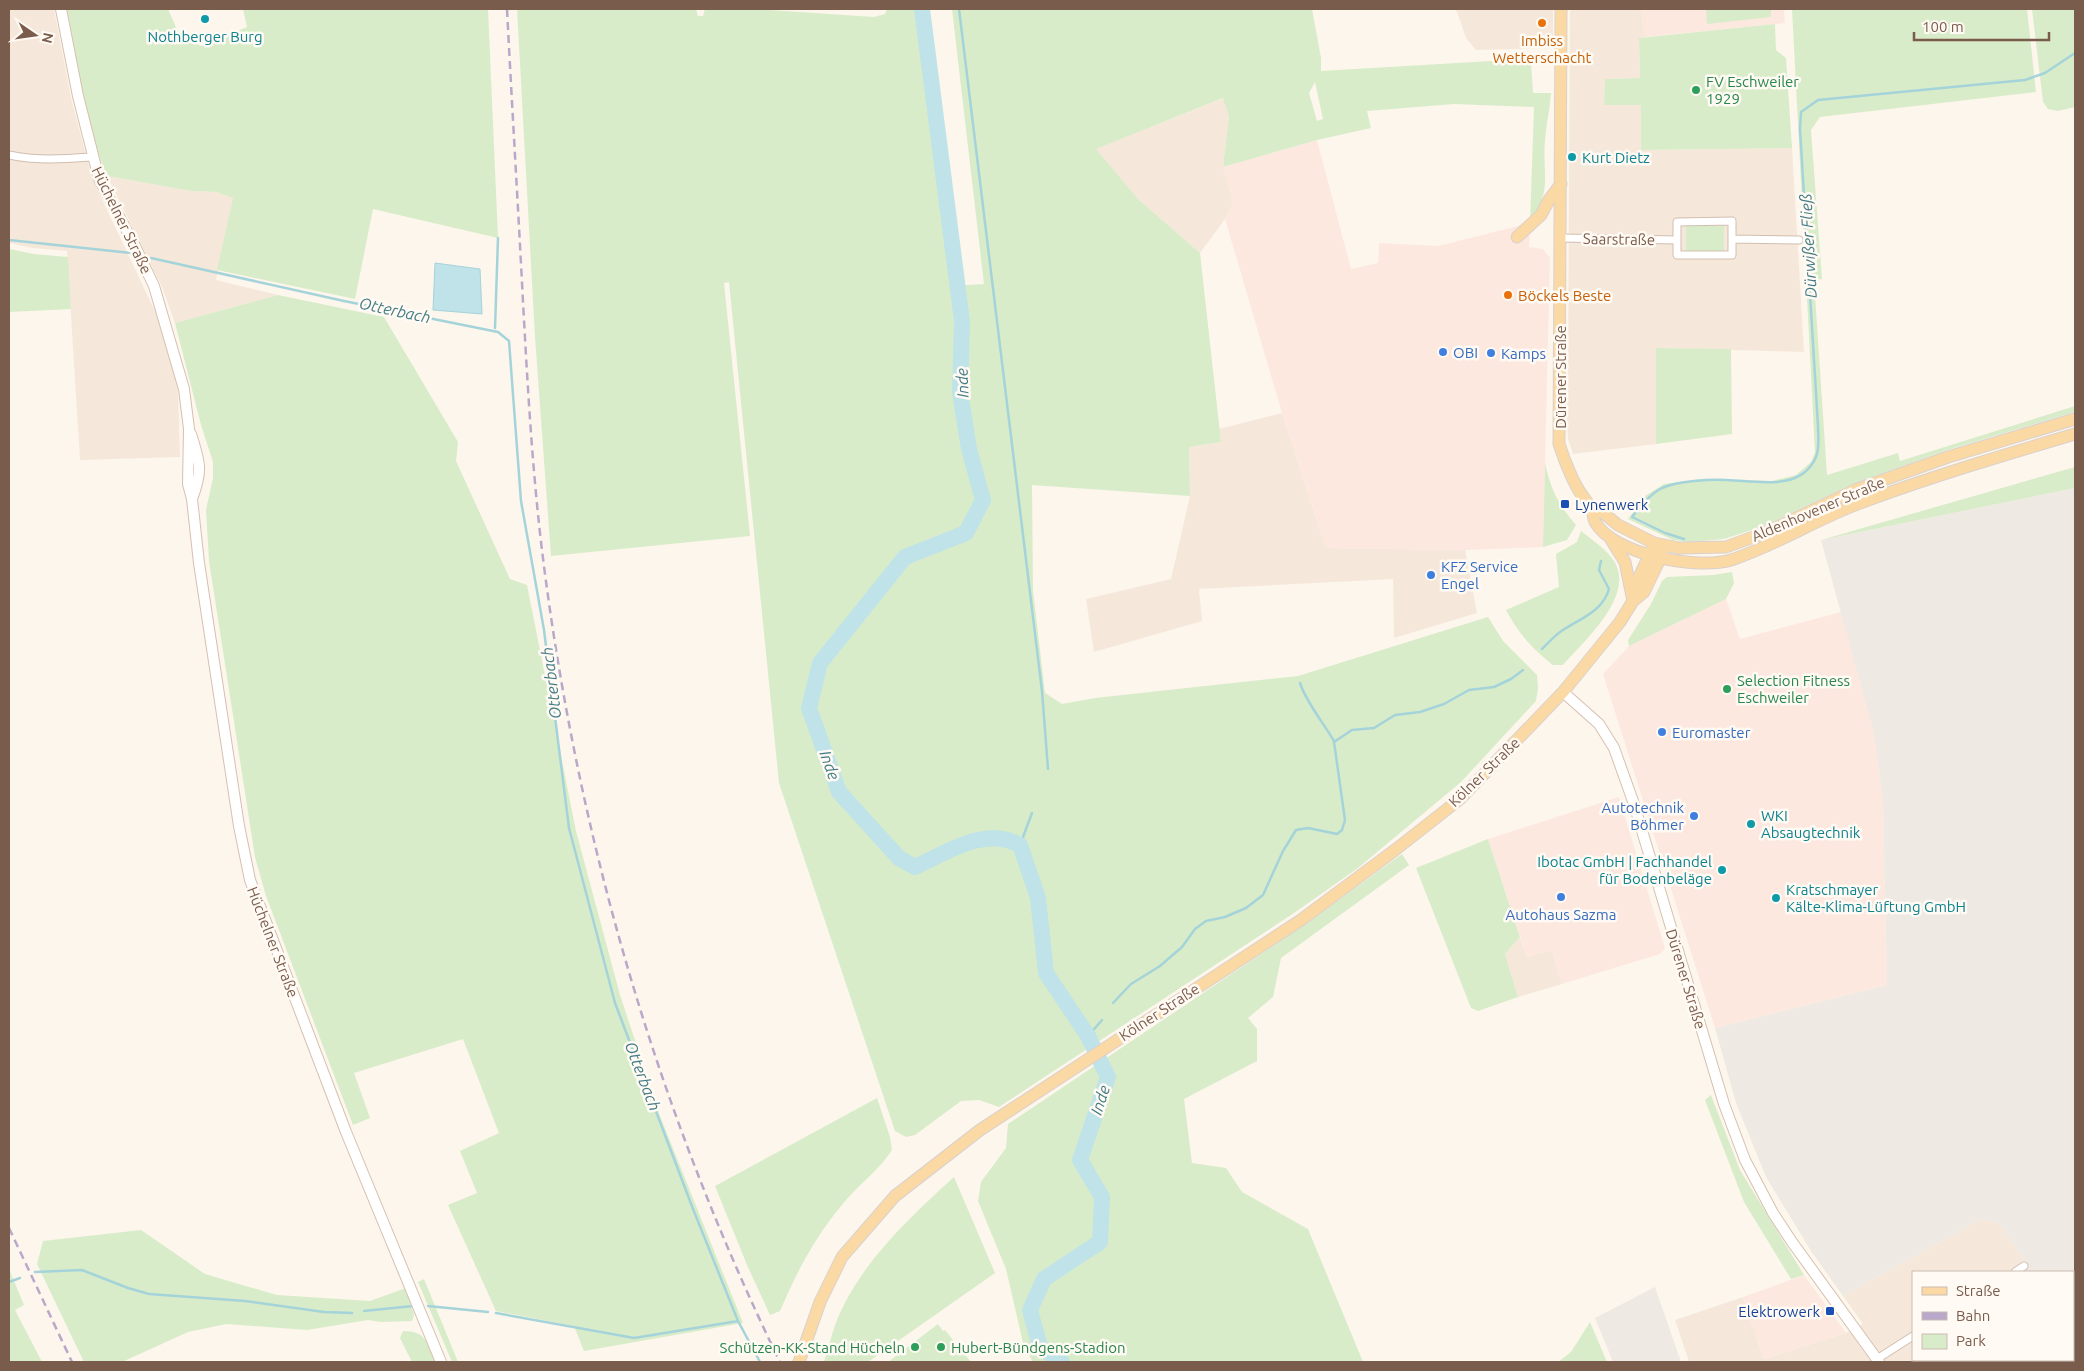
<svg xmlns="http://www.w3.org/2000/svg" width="2084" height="1371" viewBox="0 0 2084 1371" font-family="Ubuntu,sans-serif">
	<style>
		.residential { fill: #f5e8da }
		.commercial { fill: #fde8e0 }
		.industrial { fill: #efe9e4 }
		.green { fill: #d8ecc9; fill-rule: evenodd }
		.water { fill: #bfe3e8; stroke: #a5d3da }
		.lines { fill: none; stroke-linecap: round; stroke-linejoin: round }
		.stream { stroke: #a5d3da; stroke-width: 2.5 }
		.river { stroke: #bfe3e8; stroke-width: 16 }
		.street-casing { stroke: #d1beb0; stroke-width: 9 }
		.secondary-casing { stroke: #d6c0b0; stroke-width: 12 }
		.primary-casing { stroke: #dad1cd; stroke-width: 13 }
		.street { stroke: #fff; stroke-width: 7 }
		.secondary { stroke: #fff; stroke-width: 10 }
		.primary { stroke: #fbd9a5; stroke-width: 11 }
		.rail { stroke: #b9a8c9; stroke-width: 2.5; stroke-dasharray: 8 5; stroke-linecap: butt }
		.culture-dot { fill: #0f9aa8; stroke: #fffaf3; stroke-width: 2 }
		.food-dot { fill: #e8710a; stroke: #fffaf3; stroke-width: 2 }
		.leisure-dot { fill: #2e9e5b; stroke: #fffaf3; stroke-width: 2 }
		.shop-dot { fill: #3f7fe0; stroke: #fffaf3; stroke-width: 2 }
		.transit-dot { fill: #1a4fb4; stroke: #fffaf3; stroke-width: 2 }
		.labels { text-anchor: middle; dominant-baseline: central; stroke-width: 5; stroke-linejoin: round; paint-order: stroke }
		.culture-label { font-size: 15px; fill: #0d838f; stroke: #fffaf3; text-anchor: start }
		.food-label { font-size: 15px; fill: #c56008; stroke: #fffaf3 }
		.leisure-label { font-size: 15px; fill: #27864d; stroke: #fffaf3; text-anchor: start }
		.street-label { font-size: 15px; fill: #7a5c4d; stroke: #fffaf3 }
		.shop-label { font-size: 15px; fill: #366cbe; stroke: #fffaf3; text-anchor: start }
		.transit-label { font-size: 15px; fill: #164399; stroke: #fffaf3; text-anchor: start }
		.water-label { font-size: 16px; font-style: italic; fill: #437c86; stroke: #fffaf3 }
	</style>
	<rect width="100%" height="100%" fill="#fdf6ec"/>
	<path class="residential" d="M9,9H54L71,98L92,178L161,324L178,390L180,457L80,460L67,251L33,248L9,243Z
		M1456,9H1553V48L1476,50L1466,38Z
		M1570,9H1641L1645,37L1639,38L1640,78L1605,79L1604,102L1605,105L1641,104V150L1792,148L1804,352L1656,348V444L1573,454L1568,439L1566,404L1568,372Z
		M1224,98L1229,116L1223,167L1234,202L1225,219L1200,253L1138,199L1095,149Z
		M107,176L191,191L216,192L233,198L216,280L278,295L175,323L162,287Z
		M1282,413L1326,548L1465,550L1477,613L1394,638L1393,579L1199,589L1202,621L1094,652L1086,599L1171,579L1190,496L1189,447L1221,442L1219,429Z
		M1520,937L1527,957L1552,950L1562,984L1518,997L1505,954Z
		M1982,1219L1999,1224L2027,1264L2028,1272H1913V1360H1963V1362H1689L1675,1320L1743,1297L1764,1359L1846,1333L1863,1324L1843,1296Z"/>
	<path class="commercial" d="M1641,9H1784L1785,23L1645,37Z
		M1317,140L1351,269L1378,263L1379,243L1438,246L1530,223L1529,247L1543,249L1550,258L1543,547L1465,550L1326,548L1282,413L1225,219L1234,202L1223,167Z
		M1726,599L1740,639L1841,612L1874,734L1883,802L1887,985L1715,1028L1603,674L1629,646Z
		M1619,797L1665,948L1660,954L1562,984L1552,950L1527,957L1488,839Z
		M1804,1275L1846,1333L1764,1359L1743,1297Z"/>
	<path class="industrial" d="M2075,488V1362H1963V1360H2073V1272H2027V1264L1999,1224L1982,1219L1843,1296L1811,1251L1766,1177L1736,1103L1715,1028L1887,985L1883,802L1874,734L1821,540Z
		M1655,1287L1681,1362H1613L1595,1318Z"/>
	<path class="green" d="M67,9H168L179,34L201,46L247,27L243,9H488L498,238L373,209L355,299L217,270L233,198L216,192L191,191L107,176C85,124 78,64 67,9Z
		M517,9H696L698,16H703L705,9H754L874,17L885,14L887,9H915L951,286L984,284L952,9H1312L1321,58V71L1525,59L1531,62L1533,93H1551C1550,109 1546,124 1545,140C1542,177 1553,188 1530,223L1534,107L1454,104L1367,111L1371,128L1317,140L1223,167L1229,116L1223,98L1096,149L1138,199L1200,253L1221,442L1189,447L1190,496L1032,485L1033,590L1045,693L1062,704L1095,698L1298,676L1488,617L1503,641L1537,675L1538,688L1536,701L1461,782L1358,868L1294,913L999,1107L979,1100L961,1101L915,1135L906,1137L895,1131L779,783L729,282L724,283L750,536L551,556L535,337ZM1315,82L1323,119L1317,121L1309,93Z
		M1706,9H1771V17L1707,24Z
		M1792,9H2027L2036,92L1820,117L1811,130L1822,279L1814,280L1827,475L1898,453L1900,461L2075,406V412L1947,450L1853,484L1764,526L1724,539L1690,542L1673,540L1628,519L1645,496L1664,484L1702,479L1772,481L1796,475L1811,462L1815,452Z
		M2032,9H2075V107L2058,111L2048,109L2043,102Z
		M1775,24L1776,50L1786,58L1792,148L1641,150V105H1604L1605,79L1640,78L1639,38Z
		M1686,226H1724V251H1686Z
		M9,249L34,254L68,257L71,309L9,312Z
		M278,295L384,317L458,442L456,461L510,579L527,585L576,831L620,995L660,1116L743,1323L584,1351L574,1326L496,1311L448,1205L477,1193L460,1151L499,1133L463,1039L354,1073L370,1118L353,1125L266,896L255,857L209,561L206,510L213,478V462L201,425L175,323Z
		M1656,348L1731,349L1732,434L1656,444Z
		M1545,463C1551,490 1558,504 1576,525L1567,540L1543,547Z
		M2075,467V488L1821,540Z
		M1581,531C1591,539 1603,547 1611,557C1640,592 1585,640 1563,665H1553C1531,648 1519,634 1506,610L1559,587L1556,554L1577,542Z
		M1732,572L1734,583L1726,599L1629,646L1628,640L1651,604L1662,581L1667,577L1713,575Z
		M1488,839L1520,937L1505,954L1518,997L1478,1011L1471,1008L1416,868Z
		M1402,854L1409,865L1281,958L1273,997L1248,1018L1257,1029V1061L1184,1099L1192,1163L1226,1168L1242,1192L1308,1229L1363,1362H1033L1024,1347L1006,1269L978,1201L981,1182L1006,1148L1008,1124L1303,926Z
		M1711,1095L1740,1170L1804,1275L1791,1279L1744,1202L1705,1100Z
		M877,1098L890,1137L892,1150C880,1169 862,1182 847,1199C816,1235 799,1267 780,1311L770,1315L747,1265L715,1186Z
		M954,1177L995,1273L868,1362H824C828,1350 831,1337 835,1325C858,1265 908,1219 954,1177Z
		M141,1230L205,1274L277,1295L370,1301L406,1288L414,1315L412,1321L381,1322L368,1320L307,1330L226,1324L188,1332L122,1362H84L37,1264L43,1241Z
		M9,1269L24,1305L15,1310L42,1362H9Z
		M424,1279L458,1362H452L418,1282Z
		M1590,1322L1607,1362H1558L1571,1352Z
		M938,1324L943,1331L945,1330L971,1362H888Z
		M403,1331C427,1331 427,1343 435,1362H412L400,1338Z"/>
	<path class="water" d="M435,263L480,269L482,314L433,310Z"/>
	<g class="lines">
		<path class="stream" d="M959,9L1042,691L1048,769
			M9,240L131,253
			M151,258L344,301L498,332L509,341L521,501L544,630L569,828L615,1003L693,1209L738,1321L760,1362
			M495,328L498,238
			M1684,539L1665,533L1632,517C1640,507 1650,494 1662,488C1678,481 1710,479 1727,480C1757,481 1801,492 1816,457C1820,448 1818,435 1818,426L1800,129L1801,112L1818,100L2025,80L2045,73L2075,53
			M1542,649C1548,643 1555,635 1563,630C1580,619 1603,611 1609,589L1599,570L1601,561
			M1300,683C1306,702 1323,722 1334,741
			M1020,845L1032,813
			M1113,1003L1131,984L1160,966L1182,947L1195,929L1206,921L1225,917L1246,908L1263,895L1283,851L1296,830L1308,828L1337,834L1342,830L1345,820L1334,742L1352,730L1374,728L1395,715L1420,712L1444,704L1469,690L1494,687L1511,679L1523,670
			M1088,1036L1102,1020
			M35,1272L82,1270L128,1288L149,1294L245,1301L324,1312L352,1313
			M9,1282L20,1278
			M428,1306L488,1312
			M364,1311L413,1306
			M496,1313L634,1338L738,1321"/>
		<path class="river" d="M922,9L962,321L960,392L969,449L983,500L966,533L905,557L820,663L809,708L839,792L899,858L915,867C948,852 985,826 1020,845L1038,898L1046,973L1088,1036L1108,1077L1080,1160L1102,1197L1100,1242L1044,1279L1030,1310L1040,1347L1062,1362"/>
		<g class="street-casing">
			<path id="street" d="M9,155C37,161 64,159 92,157
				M1732,221V255H1677V222Z
				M1561,238L1677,240
				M1732,239L1799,240
				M2015,1272L2024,1266
				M1877,1359L1913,1336"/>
		</g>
		<g class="secondary-casing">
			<path id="secondary" d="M61,9L78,96L99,179L134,244L154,286L184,389L189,429L188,484L192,499L199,563L239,826L250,880L346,1132L441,1362
				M191,434C200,463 203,470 192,499
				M1563,692L1599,724L1614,748L1634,804L1724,1104L1745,1160L1773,1213L1792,1242L1879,1362"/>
		</g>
		<g class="primary-casing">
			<path id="primary" d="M1561,9L1559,444C1564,459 1570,475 1578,489C1582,496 1590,504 1592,511C1594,514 1593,519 1595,522C1614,555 1697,570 1731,560C1777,545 1818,518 1863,502C1933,476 2004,455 2075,434
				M1517,237L1541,215L1549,200L1561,184
				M1592,510L1602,512L1618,525L1654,543L1679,548L1726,547L1767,532L1855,490L1948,457L2075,419
				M1610,538L1625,562L1633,601
				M1634,594L1636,584L1652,549
				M799,1362L820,1302L842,1257L895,1196L980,1130L1301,920L1395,850L1460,799L1563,692L1620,622L1633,601L1644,592L1660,559L1664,545"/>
		</g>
		<use href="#street" class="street"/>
		<use href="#secondary" class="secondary"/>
		<use href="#primary" class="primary"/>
		<path class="rail" d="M507,9C512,107 518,204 523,302C528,393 533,484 545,574C581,848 659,1114 780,1362
			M9,1228L72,1362"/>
	</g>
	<g class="culture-dot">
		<circle cx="205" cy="19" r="5"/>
		<circle cx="1572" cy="157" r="5"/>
		<circle cx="1751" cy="824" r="5"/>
		<circle cx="1722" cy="870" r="5"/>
		<circle cx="1776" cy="898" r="5"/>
	</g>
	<g class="food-dot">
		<circle cx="1542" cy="23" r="5"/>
		<circle cx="1508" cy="295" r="5"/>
	</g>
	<g class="leisure-dot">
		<circle cx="1696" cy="90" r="5"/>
		<circle cx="1727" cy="689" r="5"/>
		<circle cx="915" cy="1347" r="5"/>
		<circle cx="941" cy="1347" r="5"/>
	</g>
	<g class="shop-dot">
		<circle cx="1443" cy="352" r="5"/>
		<circle cx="1491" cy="353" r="5"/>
		<circle cx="1431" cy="575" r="5"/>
		<circle cx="1662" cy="732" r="5"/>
		<circle cx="1694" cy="816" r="5"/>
		<circle cx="1561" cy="897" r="5"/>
	</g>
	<g class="transit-dot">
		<rect x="1560" y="499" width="10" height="10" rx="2.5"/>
		<rect x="1825" y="1306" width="10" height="10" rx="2.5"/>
	</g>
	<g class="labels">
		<g class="culture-label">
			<text x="205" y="36" text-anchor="middle">Nothberger Burg</text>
			<text x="1582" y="157">Kurt Dietz</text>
			<text x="1761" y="815">WKI<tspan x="1761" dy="17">Absaugtechnik</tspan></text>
			<text x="1712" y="861" text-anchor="end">Ibotac GmbH | Fachhandel<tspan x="1712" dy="17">für Bodenbeläge</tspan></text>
			<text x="1786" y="889">Kratschmayer<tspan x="1786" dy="17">Kälte-Klima-Lüftung GmbH</tspan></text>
		</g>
		<g class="food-label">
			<text x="1542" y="40">Imbiss<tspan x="1542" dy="17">Wetterschacht</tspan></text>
			<text x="1518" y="295" text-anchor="start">Böckels Beste</text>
		</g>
		<g class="leisure-label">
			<text x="1706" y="81">FV Eschweiler<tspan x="1706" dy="17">1929</tspan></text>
			<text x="1737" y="680">Selection Fitness<tspan x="1737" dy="17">Eschweiler</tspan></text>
			<text x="905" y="1347" text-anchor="end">Schützen-KK-Stand Hücheln</text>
			<text x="951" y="1347">Hubert-Bündgens-Stadion</text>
		</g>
		<g class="street-label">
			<text transform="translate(122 220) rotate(64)">Hüchelner Straße</text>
			<text transform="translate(1619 239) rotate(1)">Saarstraße</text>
			<text transform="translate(1560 377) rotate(-90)">Dürener Straße</text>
			<text transform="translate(1818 509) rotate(-23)">Aldenhovener Straße</text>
			<text transform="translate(1484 772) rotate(-44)">Kölner Straße</text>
			<text transform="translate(273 942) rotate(69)">Hüchelner Straße</text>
			<text transform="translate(1686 979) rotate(73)">Dürener Straße</text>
			<text transform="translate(1159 1012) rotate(-33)">Kölner Straße</text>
		</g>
		<g class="shop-label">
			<text x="1453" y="352">OBI</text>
			<text x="1501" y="353">Kamps</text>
			<text x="1441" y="566">KFZ Service<tspan x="1441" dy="17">Engel</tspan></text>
			<text x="1672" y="732">Euromaster</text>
			<text x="1684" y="807" text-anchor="end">Autotechnik<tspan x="1684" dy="17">Böhmer</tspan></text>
			<text x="1561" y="914" text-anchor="middle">Autohaus Sazma</text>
		</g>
		<g class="transit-label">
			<text x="1575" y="504">Lynenwerk</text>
			<text x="1820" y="1311" text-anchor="end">Elektrowerk</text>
		</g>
		<g class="water-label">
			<text transform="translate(1808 246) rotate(-93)">Dürwißer Fließ</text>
			<text transform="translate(395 310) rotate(12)">Otterbach</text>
			<text transform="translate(962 383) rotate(-92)">Inde</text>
			<text transform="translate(551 683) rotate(-97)">Otterbach</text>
			<text transform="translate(830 765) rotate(70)">Inde</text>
			<text transform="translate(643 1076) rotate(69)">Otterbach</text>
			<text transform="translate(1100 1100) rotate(-72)">Inde</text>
		</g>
	</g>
	<rect width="2084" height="1371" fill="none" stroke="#7a5c4d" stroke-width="20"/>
	<rect x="1912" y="1271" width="162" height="90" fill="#fffaf3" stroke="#cabbb1"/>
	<rect x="1922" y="1287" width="25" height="8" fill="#fbd9a5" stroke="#cabbb1"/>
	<text x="1956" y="1296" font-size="15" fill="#7a5c4d">Straße</text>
	<rect x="1922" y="1312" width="25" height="8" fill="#b9a8c9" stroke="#cabbb1"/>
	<text x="1956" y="1321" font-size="15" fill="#7a5c4d">Bahn</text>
	<rect x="1922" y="1334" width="25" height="15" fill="#d8ecc9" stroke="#cabbb1"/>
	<text x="1956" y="1346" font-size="15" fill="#7a5c4d">Park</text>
	<g transform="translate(35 35) rotate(103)" stroke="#fffaf3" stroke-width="4" paint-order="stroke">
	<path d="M0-4L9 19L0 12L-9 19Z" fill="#7a5c4d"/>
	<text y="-8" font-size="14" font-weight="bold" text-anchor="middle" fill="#7a5c4d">N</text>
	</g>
	<path d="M1914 32v8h135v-8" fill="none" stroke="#7a5c4d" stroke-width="2.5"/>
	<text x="1922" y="32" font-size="15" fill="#7a5c4d" stroke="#fffaf3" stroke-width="4" paint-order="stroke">100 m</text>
</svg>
